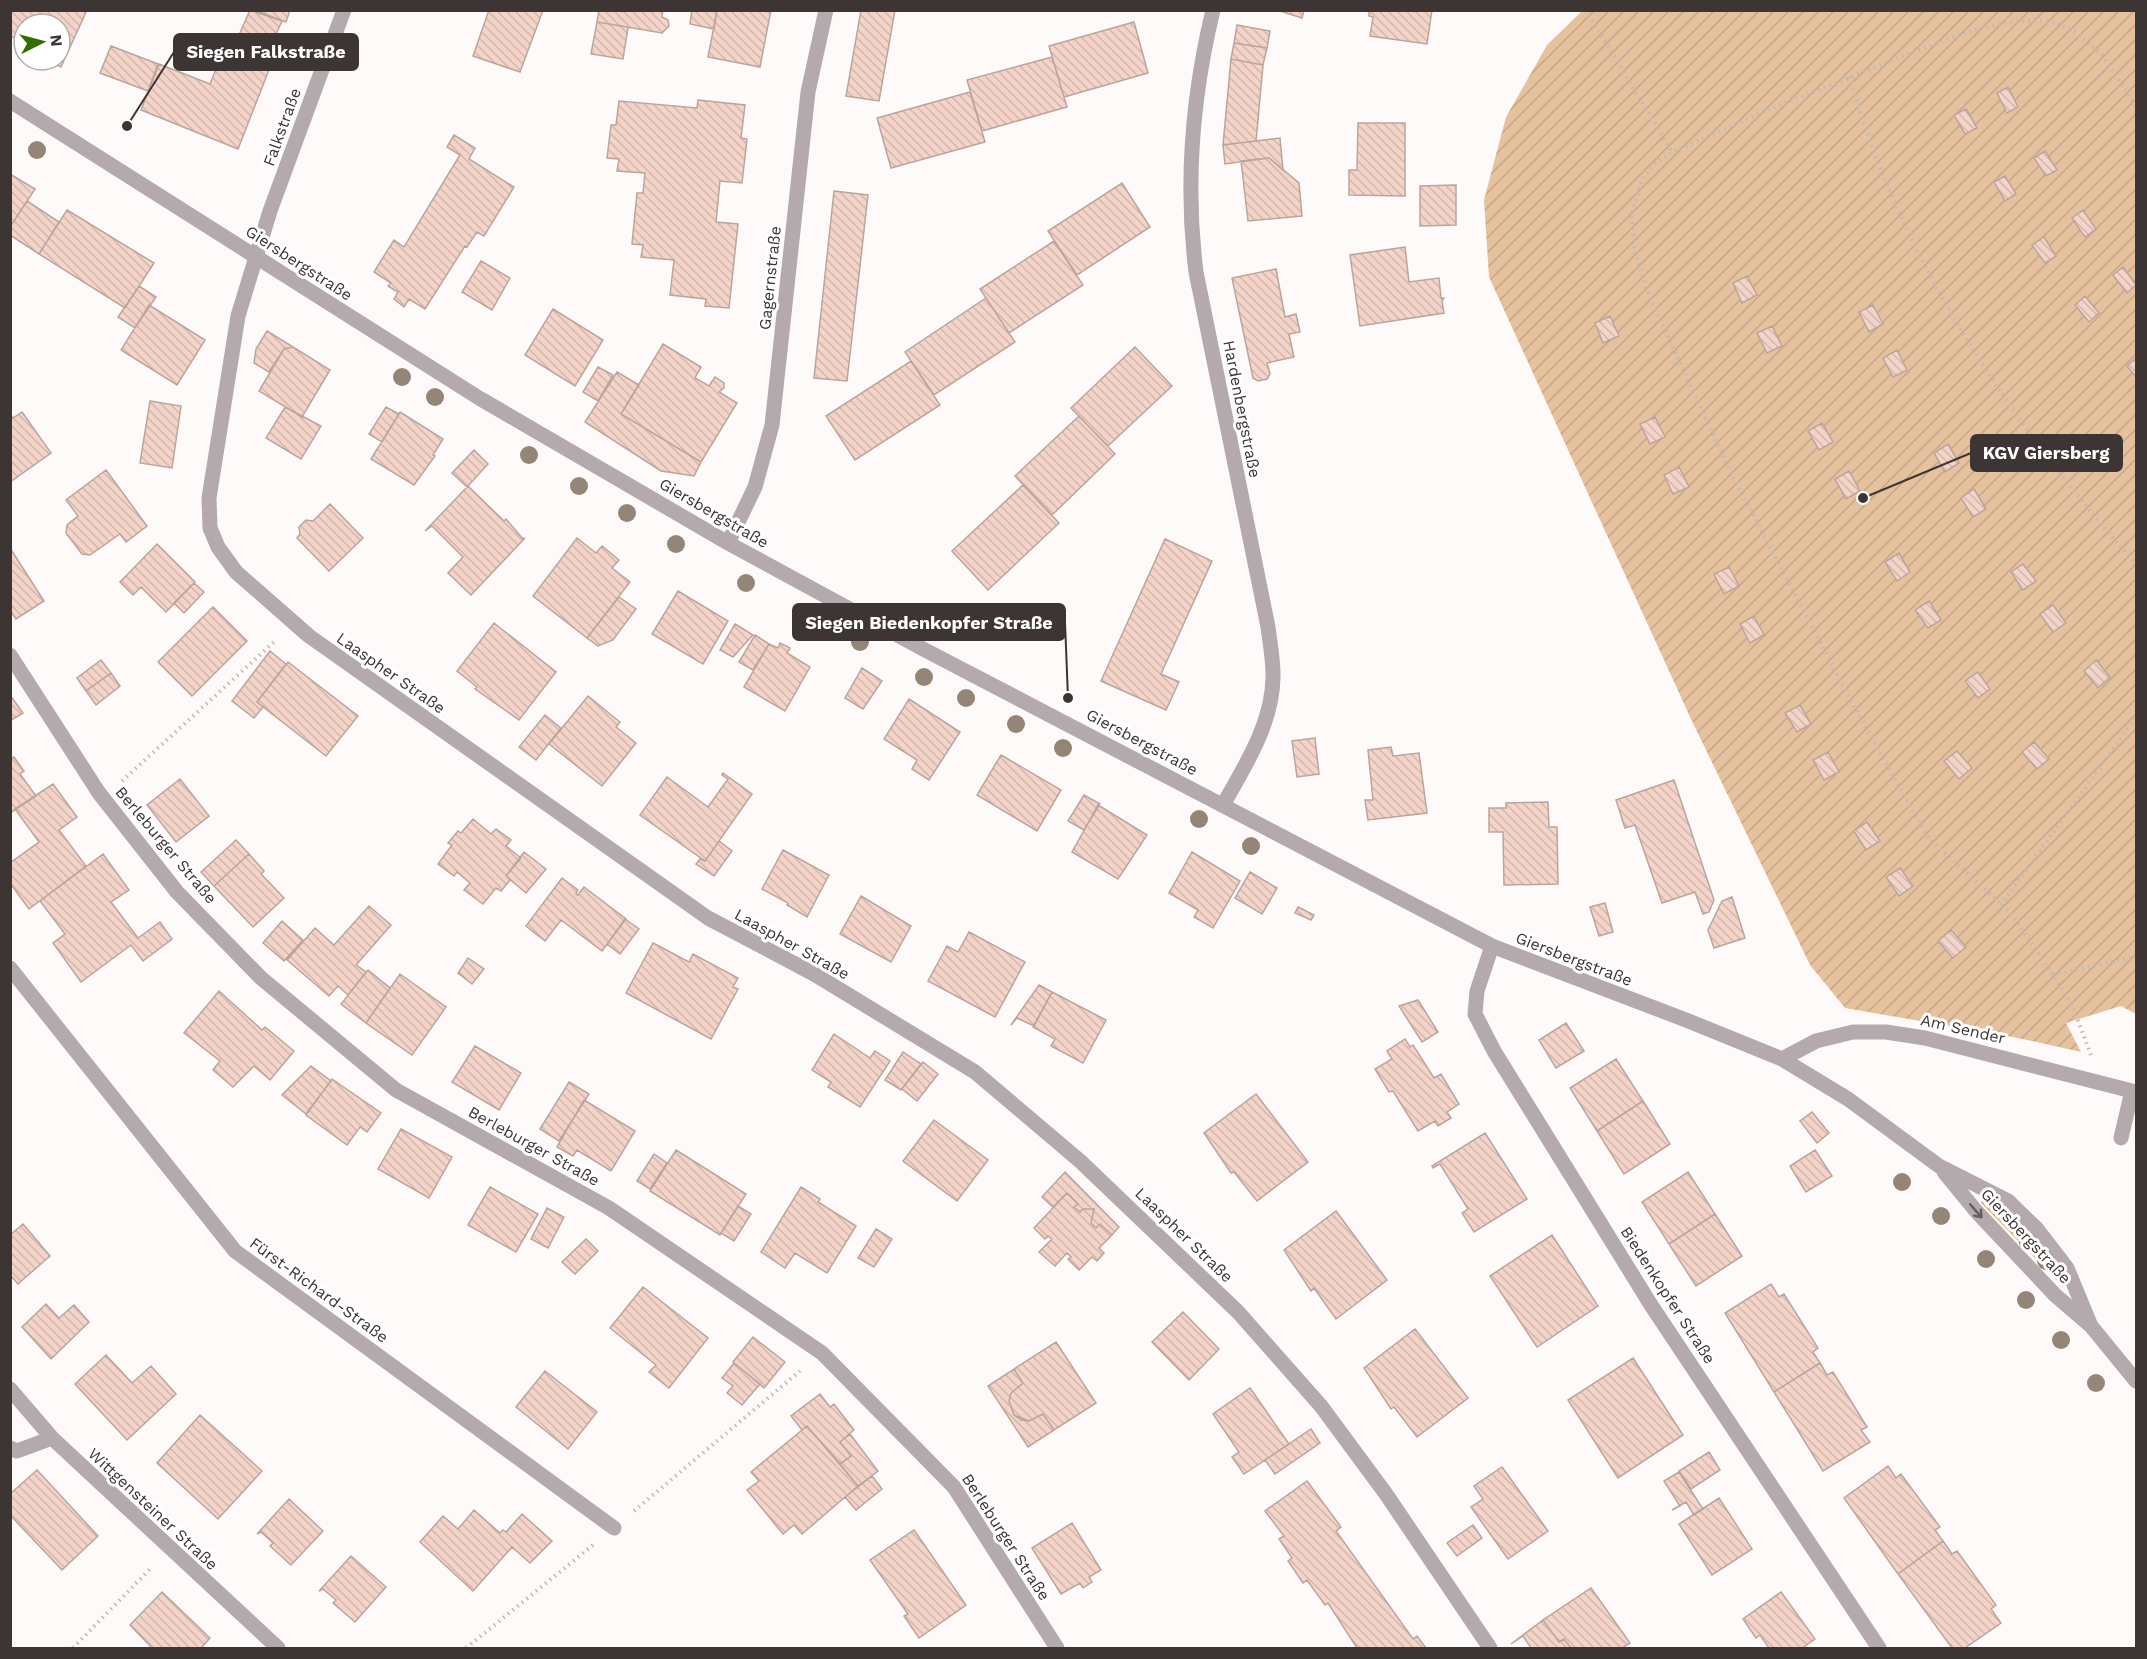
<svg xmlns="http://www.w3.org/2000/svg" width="2147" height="1659" viewBox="0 0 2147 1659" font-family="'Work Sans',sans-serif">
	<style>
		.grass { fill: url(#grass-dots) }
		.garden { fill: url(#garden-furrows) }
		.building { fill: url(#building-back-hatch); stroke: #baa59d; stroke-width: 1.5 }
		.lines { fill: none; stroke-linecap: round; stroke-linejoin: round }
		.path { stroke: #bfb8b8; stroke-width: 4; stroke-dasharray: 1.5 4.5; stroke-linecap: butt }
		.minor { stroke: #b4aaae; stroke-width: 15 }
		.tree { fill: #948577 }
		.oneway { stroke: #675d5f }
		.labels { text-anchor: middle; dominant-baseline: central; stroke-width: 6; stroke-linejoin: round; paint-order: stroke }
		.street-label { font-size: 16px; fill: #3d3434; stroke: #fff }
		.leader { fill: none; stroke: #3d3434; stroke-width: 2 }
		.callout-dot { fill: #3d3434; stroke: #fff; stroke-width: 2 }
		.callout { fill: #3d3434; stroke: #3d3434; stroke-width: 2 }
		.callout-label { font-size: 18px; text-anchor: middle; font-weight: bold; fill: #fff }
	</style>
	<defs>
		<pattern id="grass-dots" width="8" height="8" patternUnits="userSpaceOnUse" patternTransform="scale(1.5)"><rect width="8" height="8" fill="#e6c19d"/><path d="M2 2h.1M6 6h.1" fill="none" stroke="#c6a688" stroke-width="1.8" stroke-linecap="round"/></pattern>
		<pattern id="garden-furrows" width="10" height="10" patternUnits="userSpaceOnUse" patternTransform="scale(1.5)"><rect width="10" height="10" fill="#e6c19d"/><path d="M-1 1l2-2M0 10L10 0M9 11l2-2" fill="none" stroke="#c6a688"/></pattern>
		<pattern id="building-back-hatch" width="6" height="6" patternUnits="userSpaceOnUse" patternTransform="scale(1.5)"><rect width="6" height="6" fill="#f4d4c8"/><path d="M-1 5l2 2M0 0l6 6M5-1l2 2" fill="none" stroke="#d2b7ac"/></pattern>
	</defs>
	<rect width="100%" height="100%" fill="#fffafa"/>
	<path class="grass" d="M1982,1199C2005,1207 2064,1262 2063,1287L1981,1203Z"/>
	<path class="garden" d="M1582,11H2136V1014L2121,1006L2066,1023L2081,1052L2018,1038L1845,1008L1810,965L1691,719L1489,277L1484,200L1506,117L1547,45Z"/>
	<path class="building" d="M10,10H87L61,67L47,60H60V24H24V42L10,36Z
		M250,10L282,21L267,54L236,42Z
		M254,10H290L286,22Z
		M489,10H543L520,72L473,56Z
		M599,10H663L662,17L668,20L669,26L662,33L597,22Z
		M692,10H717L714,29L690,24Z
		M717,10H771L760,67L708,57Z
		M861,10H895L879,101L846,96Z
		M1277,10H1304L1302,18Z
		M1374,10H1432L1427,44L1370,36L1373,17L1369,16V12Z
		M597,22L628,27L623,59L591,54Z
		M1134,22L1148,73L1064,97L1049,46Z
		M1237,25L1270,31L1267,48L1234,43Z
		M228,39L274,57L238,149L141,110L159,64L210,84Z
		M1234,43L1267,48L1263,65L1231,59Z
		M111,46L158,64L148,91L100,73Z
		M1052,57L1067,107L982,131L967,80Z
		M1231,59L1263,65L1256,141L1223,145Z
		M2008,87L2018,107L2007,113L1997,93Z
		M970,92L985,142L891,168L877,118Z
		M698,100L745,105L741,138L747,139L742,183L720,181L716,222L738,224L729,308L705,306L706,299L670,295L674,260L641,257L643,245L632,244L637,193H643L645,173L617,171L619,159L607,158L611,125H616L619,101L697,108Z
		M1966,109L1977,128L1965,134L1954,115Z
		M1358,123H1405V196L1349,195V170H1357Z
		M454,135L475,148L469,159L514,187L484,236L477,232L467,247L465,246L425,309L409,299L404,307L394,299L398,292L388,286L391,283L374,272L394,240L404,247L460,155L447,147Z
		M1280,138L1283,170L1269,158L1225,164L1223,145Z
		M2045,151L2057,170L2046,176L2034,158Z
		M1269,158L1299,183L1302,216L1248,221L1241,161Z
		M10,174L35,189L10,227Z
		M2005,176L2016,194L2005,201L1994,182Z
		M1122,183L1150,227L1077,275L1048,231Z
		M1456,185V225L1420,226V186Z
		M834,191L868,195L847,381L814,378Z
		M27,201L59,222L39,254L10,235V227Z
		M67,210L154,263L125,308L39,254Z
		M2083,210L2096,229L2085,237L2072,218Z
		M2044,237L2056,256L2045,263L2032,245Z
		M1054,241L1083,285L1009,333L980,289Z
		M1405,247L1409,282L1439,278L1441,298H1444L1442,301L1444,313L1360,326L1350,255Z
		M481,261L510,278L492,310L462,292Z
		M2123,267L2136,285L2127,293L2113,275Z
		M1276,269L1285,317L1296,314L1300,332L1289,334L1294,357L1267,363L1270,374L1267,379L1258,381L1253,378L1232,278Z
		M1747,276L1757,295L1742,303L1733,283Z
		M139,286L156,297L135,328L118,317Z
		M2085,296L2099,313L2089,322L2075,305Z
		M986,298L1015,342L934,395L905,352Z
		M149,305L205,340L177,385L121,350Z
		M1873,305L1883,324L1869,332L1859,312Z
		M553,309L603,340L575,386L525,355Z
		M1610,316L1619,336L1603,343L1595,323Z
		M1772,326L1782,346L1767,353L1757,333Z
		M267,331L293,347L284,349L269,372L254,363L256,349Z
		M663,344L701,367L695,378L709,386L715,377L724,383V388L719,392L737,403L701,462L621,414Z
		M293,347L330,370L302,417L259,391L284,349Z
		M1135,347L1172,386L1108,446L1071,408Z
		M1897,350L1907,370L1893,377L1883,358Z
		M2136,358V377L2127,366Z
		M911,361L940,405L855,460L826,416Z
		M598,367L613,375L598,401L583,392Z
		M617,372L639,385L621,414L701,462L694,476L661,471L585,422Z
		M150,401L181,406L172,468L140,463Z
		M285,407L321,426L301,459L266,438Z
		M386,407L399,414L382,442L369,434Z
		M22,412L51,453L10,482V414L13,418Z
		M400,412L443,439L433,455L435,456L414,485L371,459Z
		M1079,416L1115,454L1052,515L1015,476Z
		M1655,417L1665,437L1650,444L1640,424Z
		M1822,423L1833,442L1819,450L1808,431Z
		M1948,444L1959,463L1945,472L1934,453Z
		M474,450L488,464L467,487L452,473Z
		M1679,467L1689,487L1673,494L1664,475Z
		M106,470L147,526L126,542L120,534L90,555L82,554L66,533L67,525L78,516L66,500Z
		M1849,471L1860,491L1846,499L1835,479Z
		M1023,485L1059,523L988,590L952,551Z
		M468,486L504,521L506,519L523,539L525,538L471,595L448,573L463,557L432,526L425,531Z
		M1974,489L1986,509L1973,517L1961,498Z
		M330,504L363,538L329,571L297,538L300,534L299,527L306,520L313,521Z
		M577,538L596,553L602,546L619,560L612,568L630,582L587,638L533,596Z
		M1165,539L1212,561L1161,674L1179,682L1166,710L1101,681Z
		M157,544L195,582L166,612L141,587L133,595L120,582Z
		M10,548L44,601L16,619L10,610Z
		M1899,553L1910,572L1897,581L1885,562Z
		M2023,564L2036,581L2023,590L2011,572Z
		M1729,567L1739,586L1724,594L1714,574Z
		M194,583L204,592L184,613L174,603Z
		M678,591L728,621L703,664L652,634Z
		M619,597L636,609L613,640L598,646L587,638Z
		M1929,601L1941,620L1928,628L1915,610Z
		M2053,605L2066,623L2053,632L2040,614Z
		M213,607L247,641L192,696L158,662Z
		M1754,616L1764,635L1750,643L1740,624Z
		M494,623L556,672L519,720L475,689L477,687L457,671Z
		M735,624L753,635L733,657L720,650Z
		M755,635L769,644L753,670L739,662Z
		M780,643L790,648L787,653L810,667L785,711L744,687L769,644L778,648Z
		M270,651L286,664L257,702L263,707L254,718L232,701Z
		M101,660L111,673L86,691L77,678Z
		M2096,660L2110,677L2098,688L2084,671Z
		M288,662L358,716L326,756L257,702Z
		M862,668L882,681L863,709L845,698Z
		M1978,672L1990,689L1978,698L1965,681Z
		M111,673L120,686L96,705L86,691Z
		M10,695L23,713L10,721Z
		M588,696L620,722L616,727L636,743L602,786L549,744Z
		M909,699L960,732L929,780L912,769L917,760L884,739Z
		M1800,705L1811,724L1797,732L1785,713Z
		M545,715L561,728L536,760L519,747Z
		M1315,738L1319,774L1297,777L1292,741Z
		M2034,742L2049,759L2037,769L2022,752Z
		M1391,747L1393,756L1419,753L1427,813L1368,820L1365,800H1373L1368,750Z
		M1957,751L1972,768L1959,779L1944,761Z
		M1828,752L1839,772L1824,780L1813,760Z
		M1001,755L1061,790L1037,831L977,795Z
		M14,757L24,771L20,774L36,796L10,813V759Z
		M723,773L752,794L705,861L640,815L667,777L708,807L728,779L722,775Z
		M180,779L209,816L176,842L147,805Z
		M1674,780L1714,900L1709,912L1703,914L1695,892L1662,903L1635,825L1625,828L1616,800Z
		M53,784L77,817L59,830L86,866L29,909L10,883V863L39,842L15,809Z
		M1084,795L1100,804L1084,830L1068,821Z
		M1548,802L1549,827H1557L1558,884L1504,885L1503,832H1489V808H1506V803Z
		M1098,805L1147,835L1118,879L1072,852Z
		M473,819L491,834L496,829L511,840L506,846L521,858L506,876L510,880L501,891L496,888L483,904L464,890L470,883L457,872L454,876L438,864L452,845L448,843L458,831L461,833Z
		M1867,822L1880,841L1866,850L1854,831Z
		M236,840L249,854L214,886L201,872Z
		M719,841L732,851L714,876L696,864L700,859L705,861Z
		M783,850L829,875L807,917L787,905L788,903L762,889Z
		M524,852L546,869L526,893L506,876Z
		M1192,852L1240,881L1213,928L1194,917L1198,910L1169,893Z
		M103,854L129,890L111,902L138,938L160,922L172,939L143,961L131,945L81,982L53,943L65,934L40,901Z
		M249,854L264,871L261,874L284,898L253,927L214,886Z
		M1900,868L1913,886L1899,896L1886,877Z
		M1250,872L1277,888L1262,914L1235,898Z
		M562,878L578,890L576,894L578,895L584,887L626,919L602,951L561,920L545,941L526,926Z
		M861,896L911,926L891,962L840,934Z
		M1732,897L1745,938L1714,948L1708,930L1722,901Z
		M1605,903L1613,932L1599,936L1590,907Z
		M369,906L391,925L356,965L366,972L348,995L338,986L329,996L287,960L315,928L334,945Z
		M1298,907L1314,915L1311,920L1295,913Z
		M625,919L639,929L620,954L607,944Z
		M282,921L303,940L284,961L263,943Z
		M1951,930L1966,947L1953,958L1938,941Z
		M969,932L1025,962L995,1017L928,981L947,946L958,952Z
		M653,943L689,962L693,954L738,978L733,987L738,989L711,1039L626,993Z
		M468,958L484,969L472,984L458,973Z
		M368,970L390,988L366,1023L341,1004Z
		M400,974L446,1007L412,1055L366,1023Z
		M1039,985L1052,992L1034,1026L1017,1018L1011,1025Z
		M219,991L262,1030L265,1027L294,1051L270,1080L254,1066L233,1087L213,1070L220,1061L184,1033Z
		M1052,992L1106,1020L1083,1063L1051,1046L1055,1039L1033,1027Z
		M1418,1000L1438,1032L1422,1042L1399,1006Z
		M1566,1023L1584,1051L1556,1068L1539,1040Z
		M834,1034L870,1058L875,1051L890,1061L860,1107L828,1087L831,1082L812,1070Z
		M1405,1039L1410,1047L1413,1045L1434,1078L1441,1074L1459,1104L1447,1112L1451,1118L1438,1126L1435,1121L1418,1131L1393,1091L1389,1092L1375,1069L1392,1059L1387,1051Z
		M475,1046L521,1073L499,1110L452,1082Z
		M903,1052L921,1064L901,1090L885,1080Z
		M1616,1059L1643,1101L1597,1131L1570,1088Z
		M923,1062L938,1074L917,1101L902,1089Z
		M311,1066L331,1081L306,1114L282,1095Z
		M332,1079L381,1113L367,1132L360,1127L347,1145L306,1115Z
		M569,1082L589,1094L559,1141L540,1129Z
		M1256,1094L1308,1162L1257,1201L1234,1172L1231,1173L1204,1133Z
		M584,1100L635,1131L611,1171L577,1150L573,1156L557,1147Z
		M1643,1101L1670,1144L1624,1174L1597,1131Z
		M1812,1112L1829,1133L1817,1143L1800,1121Z
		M934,1120L988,1160L957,1201L903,1161Z
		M401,1129L452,1157L429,1198L378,1169Z
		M1485,1133L1527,1199L1474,1232L1462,1213L1468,1209L1440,1164L1433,1168L1432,1166Z
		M676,1150L746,1194L720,1235L650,1191Z
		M1815,1150L1832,1176L1806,1192L1790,1166Z
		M654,1154L667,1163L650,1189L637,1181Z
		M1065,1172L1119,1227L1112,1235L1100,1224L1096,1228L1091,1223L1094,1209H1083L1080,1212L1074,1207L1078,1204L1067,1193L1053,1207L1042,1197Z
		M1688,1172L1715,1214L1669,1244L1642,1202Z
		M490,1187L538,1214L516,1252L468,1225Z
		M801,1187L820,1199L818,1202L856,1226L827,1273L795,1253L785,1268L761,1252Z
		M1067,1193L1078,1204L1074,1207L1080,1212L1083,1209H1094L1091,1223L1096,1228L1100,1224L1112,1235L1099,1248L1104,1253L1097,1261L1092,1257L1079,1270L1068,1259L1071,1257L1067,1253L1055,1266L1039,1252L1052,1239L1048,1236L1045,1239L1034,1228Z
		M738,1206L751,1214L734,1241L721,1233Z
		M547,1208L564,1217L548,1248L531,1239Z
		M1336,1211L1387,1280L1336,1319L1314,1288L1311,1291L1284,1250Z
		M1715,1214L1742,1256L1696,1286L1669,1244Z
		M23,1224L50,1256L18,1284L10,1275V1235Z
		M876,1229L892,1239L874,1267L858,1258Z
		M1552,1235L1598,1306L1537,1347L1490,1276Z
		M586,1239L598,1251L575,1274L562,1262Z
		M1771,1284L1779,1297L1784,1294L1818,1348L1813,1352L1820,1363L1774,1392L1725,1313Z
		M643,1287L708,1338L669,1388L649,1372L656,1365L610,1328Z
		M46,1304L59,1318L74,1305L89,1322L51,1359L22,1327Z
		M1183,1312L1219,1349L1189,1380L1152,1342Z
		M1415,1329L1468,1398L1417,1437L1394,1407L1391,1409L1364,1368Z
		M753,1337L785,1362L764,1388L733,1362Z
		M1056,1342L1096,1403L1054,1430L1043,1414L1029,1421L1021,1420L1014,1415L1009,1401L1011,1393L1023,1383L1014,1369Z
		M106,1355L132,1383L151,1366L176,1394L127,1440L75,1384Z
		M1633,1358L1683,1435L1618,1478L1568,1400Z
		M734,1363L760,1384L742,1405L727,1393L733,1386L722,1378Z
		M1820,1363L1827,1375L1833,1372L1867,1427L1861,1430L1870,1442L1823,1471L1774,1392Z
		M1014,1369L1023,1383L1011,1393L1009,1401L1014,1415L1029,1421L1043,1414L1054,1430L1028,1447L988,1386Z
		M545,1371L597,1412L568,1449L516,1407Z
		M1250,1388L1289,1444L1244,1474L1232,1457L1239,1452L1213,1414Z
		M820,1394L830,1407L834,1404L854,1430L840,1442L851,1456L840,1464L807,1426L802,1430L791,1416Z
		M200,1415L262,1471L218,1519L157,1463Z
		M807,1426L858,1486L802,1534L794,1525L783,1534L747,1490L759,1481L751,1472Z
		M1311,1429L1320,1443L1275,1474L1265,1460Z
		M850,1434L878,1471L858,1486L840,1464L851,1456L840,1442Z
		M1709,1452L1720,1470L1691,1489L1679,1471Z
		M1888,1466L1896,1478L1901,1474L1940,1527L1935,1530L1943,1541L1898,1574L1844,1498Z
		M1502,1467L1548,1531L1508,1559L1471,1507L1483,1499L1474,1486Z
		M37,1470L98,1536L62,1570L10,1515V1494Z
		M1679,1472L1703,1509L1694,1515L1686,1502L1672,1510L1680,1506L1664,1481Z
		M872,1476L882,1489L856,1510L845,1497Z
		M1307,1481L1341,1527L1336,1531L1413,1639L1417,1636L1426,1648H1357L1328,1603L1325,1605L1307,1580L1303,1583L1288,1561L1292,1558L1279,1539L1284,1536L1265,1511Z
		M1719,1498L1752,1549L1712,1575L1679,1524Z
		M289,1499L323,1531L291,1565L270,1546L273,1543L261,1532L257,1534Z
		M474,1510L500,1533L503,1530L506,1532L522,1514L552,1541L530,1563L512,1547L473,1591L420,1542L443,1516L458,1529Z
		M1072,1523L1101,1570L1089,1577L1092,1582L1083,1588L1080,1583L1061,1594L1032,1548Z
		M1473,1525L1482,1538L1457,1556L1447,1543Z
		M914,1530L966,1605L919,1638L904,1616L908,1614L870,1560Z
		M1943,1541L1952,1554L1957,1551L1996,1605L1991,1609L2001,1623L1965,1648H1952L1898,1574Z
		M351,1556L386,1587L355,1622L333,1603L336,1600L323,1589L319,1591Z
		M1591,1588L1630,1643L1622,1648H1571L1564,1639L1559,1642L1543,1620Z
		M162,1592L210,1638L201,1648H152L130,1625Z
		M1781,1592L1815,1639L1802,1648H1769L1760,1635L1756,1638L1743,1619Z
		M1543,1620L1559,1642L1564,1639L1571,1648H1531L1523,1636L1511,1644Z"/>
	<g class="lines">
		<path class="path" d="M1586,10L1672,152
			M1849,77C1862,118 1875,158 1892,197C1951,332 2039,456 2136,564
			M122,781L275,641
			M2001,905L2136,717
			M2053,975L2136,956
			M2091,1055L2072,1005L2053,975L2010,912L1929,839L1851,701L1727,465L1648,293L1635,251L1631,215L1642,180L1654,165L1672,152L1770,109L1914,52L1973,30L2005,23L2037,20L2056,23L2074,31L2102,55L2136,106
			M634,1511L800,1371
			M73,1648L152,1567
			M466,1648L593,1545"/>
		<path class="minor" d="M344,10L270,211L238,316L209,498L210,528L218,547L236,572L309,636L708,918L814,974L975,1072L1080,1161L1238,1312L1321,1406L1386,1494L1490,1648
			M1213,10C1192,97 1185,184 1196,272L1268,627C1270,643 1273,659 1273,674C1274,721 1245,766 1223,805
			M10,101L479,398L728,543L925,650L1492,946L1686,1020L1782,1059L1848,1099L1939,1166L2008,1201L2037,1229L2067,1268L2091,1326
			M728,543L755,487L772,425L808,92L826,10
			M10,655L99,793L177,892L261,978L396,1090L609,1208L822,1353L954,1487L1057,1648
			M1492,946L1477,991L1475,1014L1494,1051L1651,1305L1879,1648
			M10,968L235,1251L614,1528
			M1782,1059L1816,1041L1853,1032H1886L1925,1038L2136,1092
			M2121,1138L2132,1091
			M1944,1172L1976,1211L2055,1295L2091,1326L2136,1381
			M10,1389L52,1438L278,1648
			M10,1448L17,1451L52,1438"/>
	</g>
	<g class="tree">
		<circle cx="37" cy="150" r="9"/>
		<circle cx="402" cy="377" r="9"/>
		<circle cx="435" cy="397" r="9"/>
		<circle cx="529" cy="455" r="9"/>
		<circle cx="579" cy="486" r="9"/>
		<circle cx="627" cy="513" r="9"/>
		<circle cx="676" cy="544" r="9"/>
		<circle cx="746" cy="583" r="9"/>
		<circle cx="860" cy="642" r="9"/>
		<circle cx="924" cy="677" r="9"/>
		<circle cx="966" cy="698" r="9"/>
		<circle cx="1016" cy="724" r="9"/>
		<circle cx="1063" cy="748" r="9"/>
		<circle cx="1199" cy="819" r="9"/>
		<circle cx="1251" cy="846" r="9"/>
		<circle cx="1902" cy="1182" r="9"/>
		<circle cx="1941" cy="1216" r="9"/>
		<circle cx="2028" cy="1242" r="9"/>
		<circle cx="1986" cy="1259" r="9"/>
		<circle cx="2046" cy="1261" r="9"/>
		<circle cx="2026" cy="1300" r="9"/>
		<circle cx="2061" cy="1340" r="9"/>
		<circle cx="2096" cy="1383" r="9"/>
	</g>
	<defs><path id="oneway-shaft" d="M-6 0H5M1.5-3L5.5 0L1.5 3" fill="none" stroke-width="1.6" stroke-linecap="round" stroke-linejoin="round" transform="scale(1.5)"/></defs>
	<use class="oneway" href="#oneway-shaft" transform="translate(1976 1211) rotate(49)"/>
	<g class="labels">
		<g class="street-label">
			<text transform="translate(282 127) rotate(-70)">Falkstraße</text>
			<text transform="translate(299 263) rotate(33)">Giersbergstraße</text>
			<text transform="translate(770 278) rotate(-84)">Gagernstraße</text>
			<text transform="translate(1242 409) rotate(79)">Hardenbergstraße</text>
			<text transform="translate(714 513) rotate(30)">Giersbergstraße</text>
			<text transform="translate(391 673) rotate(35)">Laaspher Straße</text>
			<text transform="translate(1142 742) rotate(28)">Giersbergstraße</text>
			<text transform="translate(166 845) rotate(50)">Berleburger Straße</text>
			<text transform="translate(792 944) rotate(29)">Laaspher Straße</text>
			<text transform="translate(1574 959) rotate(21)">Giersbergstraße</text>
			<text transform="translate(1963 1029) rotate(13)">Am Sender</text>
			<text transform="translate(534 1146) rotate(29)">Berleburger Straße</text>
			<text transform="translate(1184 1235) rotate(44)">Laaspher Straße</text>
			<text transform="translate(2026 1236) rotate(47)">Giersbergstraße</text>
			<text transform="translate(319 1290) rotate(36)">Fürst-Richard-Straße</text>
			<text transform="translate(1668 1295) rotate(57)">Biedenkopfer Straße</text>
			<text transform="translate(153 1509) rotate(43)">Wittgensteiner Straße</text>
			<text transform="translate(1006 1537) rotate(57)">Berleburger Straße</text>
		</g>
	</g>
	<path class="leader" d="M127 126L174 52M1863 498L1971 453M1068 698L1065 622"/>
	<g class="callout-dot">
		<circle cx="127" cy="126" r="6"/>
		<circle cx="1863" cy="498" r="6"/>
		<circle cx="1068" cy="698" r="6"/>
	</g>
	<g class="callout">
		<rect x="174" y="34" width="184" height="36" rx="6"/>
		<rect x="1971" y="435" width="151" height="36" rx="6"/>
		<rect x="793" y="604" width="272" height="36" rx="6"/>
	</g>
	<g class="callout-label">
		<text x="266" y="58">Siegen Falkstraße</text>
		<text x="2046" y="459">KGV Giersberg</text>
		<text x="929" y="629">Siegen Biedenkopfer Straße</text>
	</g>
	<rect width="2147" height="1659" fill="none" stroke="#3d3434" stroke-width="24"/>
	<g transform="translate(42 42) rotate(84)"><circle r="28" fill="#ffffff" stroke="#b1aeae" stroke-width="1.5"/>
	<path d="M0-4.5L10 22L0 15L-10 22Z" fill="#336f00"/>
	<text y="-9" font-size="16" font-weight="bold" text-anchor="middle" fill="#3d3434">N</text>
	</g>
</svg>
